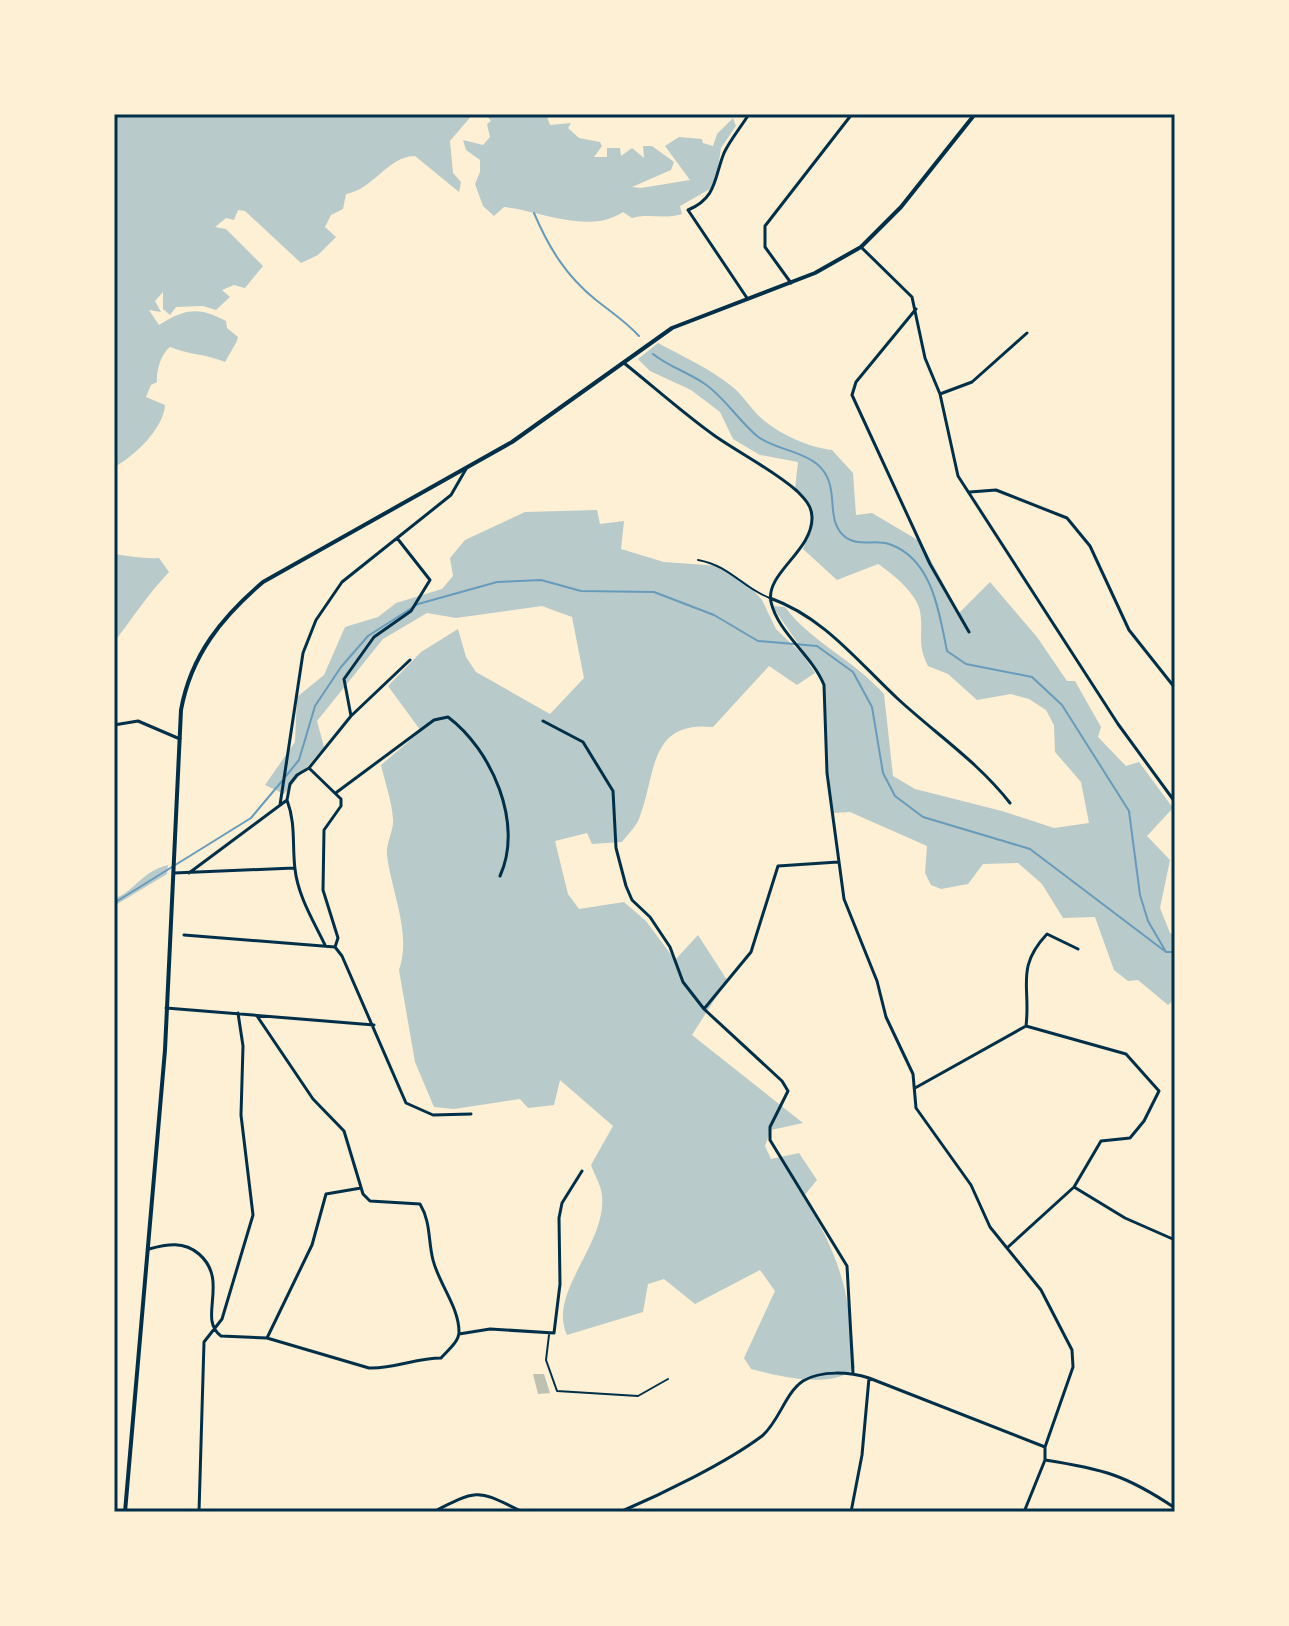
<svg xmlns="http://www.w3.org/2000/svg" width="1289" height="1626" viewBox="0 0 1289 1626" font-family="'Fira Sans',sans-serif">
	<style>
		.green { fill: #b9caca }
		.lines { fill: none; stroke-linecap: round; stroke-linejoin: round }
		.stream { stroke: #669bbc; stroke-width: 2 }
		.building { fill: #bec0b2 }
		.service { stroke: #003049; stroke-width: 2 }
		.minor { stroke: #003049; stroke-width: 3 }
		.tertiary { stroke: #003049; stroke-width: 4 }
		.neatline { fill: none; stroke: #003049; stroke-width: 3 }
	</style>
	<rect width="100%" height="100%" fill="#fdf0d5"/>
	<path class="green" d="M114,114H473L450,141L453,173L461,182L459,192L415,156C388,156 374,189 346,194L343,209L331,215L325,227L336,237L318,255L301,263L245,211L238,210L234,220L226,218L215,227L226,229L263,266L245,288L234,285L222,290L230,297L216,310L203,306L176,307L170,315L163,309V292L155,301L161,312L149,310L159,325C186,308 199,307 226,321L227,328L238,337L237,341L225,362C207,354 189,355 170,347C161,354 156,371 157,382L151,385L146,397L165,405C164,428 134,457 114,467Z
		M485,114H546L550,125L571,123L568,128L579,138L600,142L602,146L594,157H607V148H620L621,156L632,148L644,158L643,146H652L674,162L671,170L632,187L641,188L690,180L665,146L679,137L702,139L703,143L713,146L717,134L733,118L736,126L721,148L717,175L710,189L680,206L682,214C663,220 650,213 632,218L623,212C589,235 541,211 504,207L494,216L483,206L475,184L480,172V160L466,150L463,140L483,145L490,137L487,124L491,121Z
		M658,343C684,357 711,369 734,388C743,396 750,407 759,416C777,433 807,447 832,450L853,473L856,515L872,513L921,542L959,613L990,582L1037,637L1067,681H1075L1101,727L1098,737L1126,766L1139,762L1173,808L1147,836L1170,860L1160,908L1170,933L1175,935V999L1168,1005L1138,980L1128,981L1114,970L1095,917L1063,918L1042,884L1018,863L983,864L968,884L941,889L931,885L925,873L927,846L850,812L834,813L827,773L824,685L818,672L772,606L785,607C812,643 853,659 884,694L893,776L915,789L1002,811L1054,828L1089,823L1081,782L1055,752L1054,725L1046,710L1029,699L1011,694L977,700L948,674L928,666C916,642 924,634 920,611C917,594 892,573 878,564L837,580L803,549C814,520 816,511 795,489L798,462L760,455L733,439L720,412L691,390L650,371L638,359Z
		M597,510L600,524L624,521L621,549L664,562L720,566L748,584L762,600L776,629L803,655L815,673L797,685L769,666L713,727C649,720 656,774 640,816C637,826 628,834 622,842L592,844L587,833L555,841L568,894L579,909L624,902L646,921L675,960L698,935L727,980L692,1035L803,1123L771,1130L765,1146L771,1159L799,1153L817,1180L803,1197C842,1258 850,1296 855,1368C831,1390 779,1376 751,1369L744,1358L775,1291L760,1270L695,1304L664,1279L648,1284L643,1312L567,1335C547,1292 607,1245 602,1195C601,1185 594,1174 591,1165L613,1126L560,1080L554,1105L528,1108L520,1099L454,1109L434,1107L415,1062L399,970C412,934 391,890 387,855C386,842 394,831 393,819C392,802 385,782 381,765L421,731L388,686L421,652L458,629L466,657L476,672L550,714L584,678L572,617L542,606L456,618L427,613L383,639L317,721L324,747L284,794L265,785L295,742L297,697L324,675L345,627L378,617L396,603L442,589L453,576L450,558L465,540L525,512Z
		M114,554C129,556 144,559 159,558L169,572C147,595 133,618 114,642Z
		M168,865L167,874L114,906V899C138,889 139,873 168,865Z"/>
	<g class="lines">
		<path class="stream" d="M534,213C549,248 566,276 596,300C611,312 625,321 639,336
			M653,354C669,367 688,372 705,384C725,398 738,420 757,436C773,449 800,450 817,464C842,485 824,517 843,535C856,548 875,539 889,544C933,559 939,613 947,651L966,664L1032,677L1062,705L1129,811L1140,895L1148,921L1166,952H1175
			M286,776L299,760L315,706L341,667L368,636L418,604L497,582L541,580L581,591L654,592L714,615L758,641L817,646L853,672L872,707L883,773L895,796L923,817L1030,849L1166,952
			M114,903L251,818L282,781"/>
	</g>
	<path class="building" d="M533,1374H544L550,1393L538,1394Z"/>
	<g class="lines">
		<path class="service" d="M698,560C731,566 742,588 770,598
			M549,1335L546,1360L557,1391L638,1396L668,1379"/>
		<path class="minor" d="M862,248L912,297L925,358L940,394L958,476L1118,724L1175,802
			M791,283L765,247V226L852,114
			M747,298L688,210C717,198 714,178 724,153C730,140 741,127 749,114
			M916,309L856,382L852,395L930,564L969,632
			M624,363C654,387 684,414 715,436C741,454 773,470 797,491C804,498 812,506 812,517C813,551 765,573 771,602C778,633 812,655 824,685L827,773L844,899L877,981L886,1017L913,1074L916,1108L971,1185L990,1227L1041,1290L1072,1350L1073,1367L1045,1447V1460L1024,1512
			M940,394L972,382L1027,333
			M970,492L996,490L1067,518L1090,546L1129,630L1175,688
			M770,598C825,618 857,661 898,699C936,734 978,762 1010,803
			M351,716L344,679L374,637L411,611L430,580L397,538
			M543,721L583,742L613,791L616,848L626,886L632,900L650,917L670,947L683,982L704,1009L782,1081L788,1091L770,1127V1140L847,1266L853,1373
			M114,725L138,721L180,739
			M310,769L341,799V806L324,830L323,890L338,938L335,947
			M337,792L434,720L448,717C492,750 524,824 500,876
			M287,800C296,824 292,845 295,869C298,896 313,920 325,945
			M280,805L303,653L316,620L342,582L451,495L466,469
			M174,873L294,868
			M189,873L287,800L290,784L297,775L309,768L351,716L410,660
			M184,935L335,947
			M335,947L342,956L406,1103L433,1115L471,1114
			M166,1008L374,1025
			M704,1009L751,952L778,866L838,862
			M915,1088L1026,1026C1031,987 1015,968 1047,934L1078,949
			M1074,1187L1125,1218L1175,1240
			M1007,1248L1074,1187L1101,1141L1130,1138L1144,1121L1159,1091L1126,1054L1026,1026
			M149,1249C167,1244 184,1241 199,1254C230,1281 197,1319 221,1336L267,1338L369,1368C394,1369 416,1358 441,1358C447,1351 459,1342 459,1332C459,1307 439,1284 433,1260C428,1241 431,1222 420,1204L370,1201L363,1194L344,1131L313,1099L257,1016
			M459,1334L490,1329L554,1333L560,1284L559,1218L562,1203L582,1171
			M267,1338L312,1245L326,1194L361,1188
			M1045,1460C1103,1469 1126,1475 1175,1508
			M199,1512L204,1342L222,1319L253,1215L241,1115L243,1046L238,1013
			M433,1512C480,1488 477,1490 523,1512
			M620,1512C662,1494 726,1463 762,1436C779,1422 785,1393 803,1381C821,1370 850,1372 869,1378L1045,1447
			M851,1512L862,1455L869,1378"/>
		<path class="tertiary" d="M125,1512L165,1050L181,710C191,655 222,617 263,582L512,442L672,328L815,273L861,247L901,207L975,114"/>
	</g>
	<rect width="1289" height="1626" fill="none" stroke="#fdf0d5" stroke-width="232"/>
	<rect x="116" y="116" width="1057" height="1394" class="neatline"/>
</svg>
